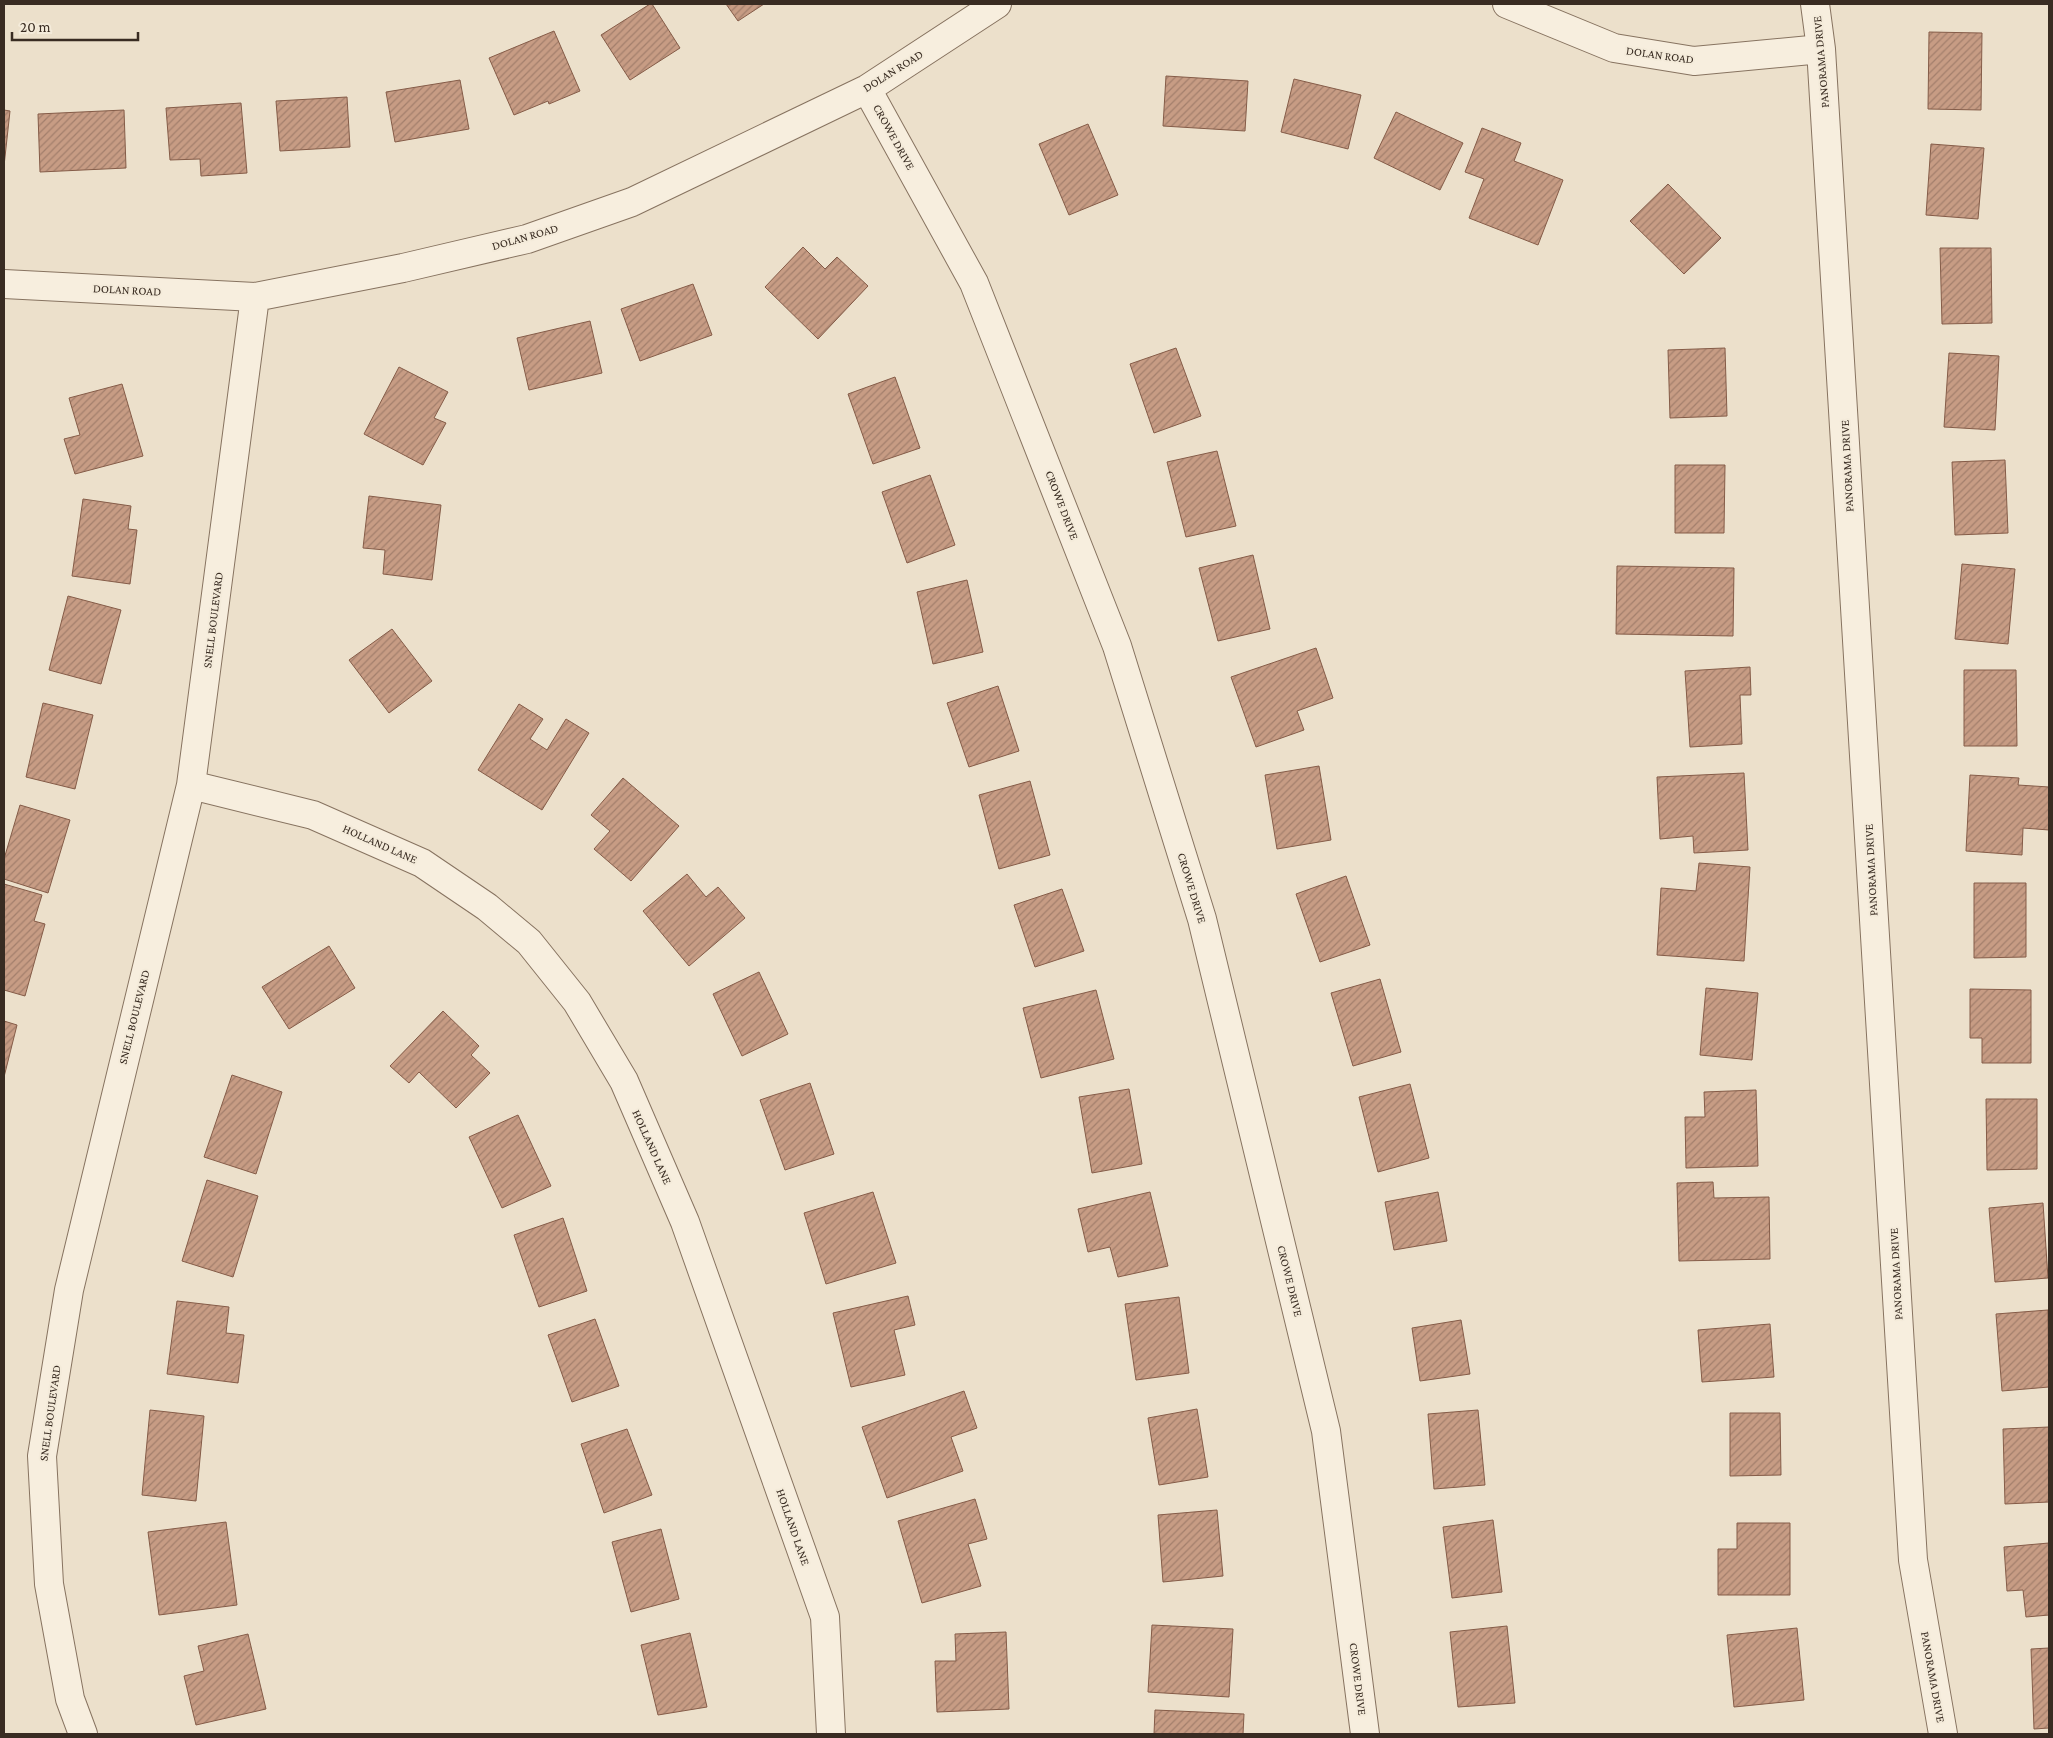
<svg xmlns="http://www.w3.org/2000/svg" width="2053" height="1738" viewBox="0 0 2053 1738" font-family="'Crimson Pro',serif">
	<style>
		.building { fill: url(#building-hatch); stroke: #855c48 }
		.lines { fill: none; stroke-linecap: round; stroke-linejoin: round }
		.minor-casing { stroke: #877360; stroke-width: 30 }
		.minor { stroke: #f7eede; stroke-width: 28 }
		.labels { text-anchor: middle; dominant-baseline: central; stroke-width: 4; stroke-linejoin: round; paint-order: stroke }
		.street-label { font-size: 12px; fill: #392c22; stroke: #f4ebda }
	</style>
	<defs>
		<pattern id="building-hatch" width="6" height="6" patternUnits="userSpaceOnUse" patternTransform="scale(1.25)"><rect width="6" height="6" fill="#c79c84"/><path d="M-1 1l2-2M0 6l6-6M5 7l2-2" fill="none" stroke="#a37f6c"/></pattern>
	</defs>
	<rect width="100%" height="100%" fill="#ece0cb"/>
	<path class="building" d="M650,4H652L680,48L630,80L601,35Z
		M726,4H764L738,21Z
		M554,31L580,91L549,104L548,101L514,115L489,58Z
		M1929,32L1982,33L1981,110L1928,109Z
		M1166,76L1248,81L1245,131L1163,126Z
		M1294,79L1361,95L1348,149L1281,132Z
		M460,80L469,129L395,142L386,92Z
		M347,97L350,147L280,151L276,101Z
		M241,103L247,173L201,176L200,159L170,160L166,108Z
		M4,110L10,111L4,166Z
		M124,110L126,168L40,172L38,114Z
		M1396,112L1463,143L1440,190L1374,158Z
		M1088,124L1118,195L1069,215L1039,144Z
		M1482,128L1521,143L1514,161L1563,180L1538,245L1469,218L1484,179L1465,172Z
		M1931,144L1984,148L1978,219L1926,215Z
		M1668,184L1721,238L1684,274L1630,221Z
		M803,247L825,269L837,257L868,286L818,339L765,287Z
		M1940,248H1991L1992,323L1942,324Z
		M693,284L712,335L640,361L621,309Z
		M590,321L602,373L529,390L517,338Z
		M1176,348L1201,416L1154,433L1130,364Z
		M1725,348L1727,416L1670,418L1668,350Z
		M1949,353L1999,356L1995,430L1944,427Z
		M399,367L448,392L434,418L446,423L423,465L364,434Z
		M895,377L920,448L873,464L848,394Z
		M122,384L143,456L75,474L64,439L80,435L69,398Z
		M1217,451L1236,526L1186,537L1167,462Z
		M2005,460L2008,533L1955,535L1952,462Z
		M1675,465H1725L1724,533H1675Z
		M930,475L955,545L907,563L882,492Z
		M369,496L441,505L432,580L383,574L385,550L363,548Z
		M83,499L131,506L128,529L137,530L130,584L72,576Z
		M1253,555L1270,629L1218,641L1199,568Z
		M1962,564L2015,569L2008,644L1955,639Z
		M1617,566L1734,568L1733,636L1616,634Z
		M967,580L983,652L933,664L917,592Z
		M68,596L121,610L101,684L49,670Z
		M392,629L432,681L389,713L349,660Z
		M1316,648L1333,698L1297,711L1304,730L1256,747L1231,677Z
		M1750,667L1751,695H1740L1742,744L1690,747L1685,671Z
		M1964,670H2016L2017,746H1964Z
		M998,686L1019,751L969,767L947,703Z
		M43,703L93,715L75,789L26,777Z
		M519,704L543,719L530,739L547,750L566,719L589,733L542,810L478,770Z
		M1319,766L1331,840L1277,849L1265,775Z
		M1744,773L1748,850L1694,853L1693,836L1660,839L1657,777Z
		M1970,775L2019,778L2018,785L2049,787V830L2023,828L2022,855L1966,851Z
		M623,778L679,826L631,881L594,849L610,831L591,815Z
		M1030,781L1050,855L999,869L979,795Z
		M20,805L70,820L48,893L4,879V859Z
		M1699,863L1750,867L1744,961L1657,955L1661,888L1696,891Z
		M687,874L706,897L718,887L745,918L689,966L643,911Z
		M1346,876L1370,945L1320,962L1296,894Z
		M1974,883H2026V957L1974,958Z
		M4,884L42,895L34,921L45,924L25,996L4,990Z
		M1062,889L1084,951L1035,967L1014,905Z
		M329,946L355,988L289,1029L262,987Z
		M759,972L788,1034L742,1056L713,994Z
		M1380,979L1401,1052L1353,1066L1331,993Z
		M1706,988L1758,993L1752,1060L1700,1055Z
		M1970,989L2031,990V1063H1982V1038H1970Z
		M1096,990L1114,1059L1041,1078L1023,1008Z
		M443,1011L479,1046L471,1055L490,1073L456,1108L419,1072L409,1083L390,1066Z
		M4,1021L17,1025L4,1077Z
		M232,1075L282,1092L256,1174L204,1157Z
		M810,1083L834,1154L785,1170L760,1100Z
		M1410,1084L1429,1158L1378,1172L1359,1097Z
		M1129,1089L1142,1164L1092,1173L1079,1097Z
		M1756,1090L1758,1166L1686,1168L1685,1117H1705L1704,1092Z
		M1986,1099H2037V1169L1987,1170Z
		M518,1115L551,1186L502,1208L469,1137Z
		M207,1180L258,1196L233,1277L182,1261Z
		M1713,1182L1714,1198L1769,1197L1770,1259L1679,1261L1677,1183Z
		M873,1192L896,1263L826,1284L804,1213Z
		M1150,1192L1168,1266L1118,1277L1110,1247L1088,1252L1078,1209Z
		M1438,1192L1447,1241L1394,1250L1385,1202Z
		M2043,1203L2048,1278L1995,1282L1989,1208Z
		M563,1218L587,1291L539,1307L514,1235Z
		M908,1296L915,1325L894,1330L905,1375L851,1387L833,1313Z
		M1179,1297L1189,1373L1136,1380L1125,1304Z
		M177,1301L229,1307L226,1333L244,1335L238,1383L167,1374Z
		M2048,1310L2049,1387L2002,1391L1996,1314Z
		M595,1319L619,1386L572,1402L548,1335Z
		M1461,1320L1470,1374L1420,1381L1412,1328Z
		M1770,1324L1774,1377L1702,1382L1698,1330Z
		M964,1391L977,1428L951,1437L963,1471L887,1498L862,1427Z
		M1197,1409L1208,1477L1159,1485L1148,1418Z
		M150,1410L204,1416L196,1501L142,1495Z
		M1478,1410L1485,1485L1434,1489L1428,1414Z
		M1730,1413H1780L1781,1475L1730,1476Z
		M2049,1427V1502L2005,1504L2003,1429Z
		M627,1429L652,1495L604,1513L581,1444Z
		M975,1499L987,1539L968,1544L981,1586L922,1603L898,1521Z
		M1217,1510L1223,1576L1163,1582L1158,1515Z
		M1493,1520L1502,1592L1452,1598L1443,1527Z
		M226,1522L237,1605L159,1615L148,1532Z
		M1737,1523H1790V1595H1718V1549H1737Z
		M661,1529L679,1599L631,1612L612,1542Z
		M2049,1543V1615L2026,1617L2023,1590L2007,1591L2004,1547Z
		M1152,1625L1233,1629L1229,1697L1148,1692Z
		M1507,1626L1515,1703L1458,1707L1450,1632Z
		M1797,1628L1804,1700L1734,1707L1727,1635Z
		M1006,1632L1009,1709L937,1712L935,1661H956L955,1634Z
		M690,1633L707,1707L658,1715L641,1645Z
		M248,1634L266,1709L196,1725L184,1676L204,1671L198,1646Z
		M2049,1648V1728L2034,1729L2031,1649Z
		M1155,1710L1244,1714L1243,1734H1154Z"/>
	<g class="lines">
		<g class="minor-casing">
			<path id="minor" d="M1507,4L1614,48L1694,61L1821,49
				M1815,4L1821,49L1913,1560L1943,1734
				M867,89L974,283L1117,646L1202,919L1326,1431L1365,1734
				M4,284L255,297L403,268L527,239L632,202L867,89L997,4
				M191,785L313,815L422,863L487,907L529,942L577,1002L624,1081L685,1222L825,1617L831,1734
				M83,1734L70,1699L49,1584L42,1456L69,1290L191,785L255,297"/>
		</g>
		<use href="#minor" class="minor"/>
	</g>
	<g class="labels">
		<g class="street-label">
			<text transform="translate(1660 55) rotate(8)">DOLAN ROAD</text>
			<text transform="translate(1821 62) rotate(-95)">PANORAMA DRIVE</text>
			<text transform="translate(893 71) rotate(-32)">DOLAN ROAD</text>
			<text transform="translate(894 137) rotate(61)">CROWE DRIVE</text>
			<text transform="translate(525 237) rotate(-16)">DOLAN ROAD</text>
			<text transform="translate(127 290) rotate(3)">DOLAN ROAD</text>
			<text transform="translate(1847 466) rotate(-93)">PANORAMA DRIVE</text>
			<text transform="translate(1062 505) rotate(69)">CROWE DRIVE</text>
			<text transform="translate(213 620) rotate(-83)">SNELL BOULEVARD</text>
			<text transform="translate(380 844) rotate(24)">HOLLAND LANE</text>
			<text transform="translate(1871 870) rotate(-93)">PANORAMA DRIVE</text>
			<text transform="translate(1192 888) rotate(73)">CROWE DRIVE</text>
			<text transform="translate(134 1017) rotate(-76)">SNELL BOULEVARD</text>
			<text transform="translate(652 1147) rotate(66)">HOLLAND LANE</text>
			<text transform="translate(1896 1274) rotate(-93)">PANORAMA DRIVE</text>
			<text transform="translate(1290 1281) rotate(76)">CROWE DRIVE</text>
			<text transform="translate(50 1413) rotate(-82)">SNELL BOULEVARD</text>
			<text transform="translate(793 1527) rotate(71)">HOLLAND LANE</text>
			<text transform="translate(1933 1677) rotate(80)">PANORAMA DRIVE</text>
			<text transform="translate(1358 1679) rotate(83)">CROWE DRIVE</text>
		</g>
	</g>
	<rect width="2053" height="1738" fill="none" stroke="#392c22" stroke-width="10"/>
	<path d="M12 32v8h126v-8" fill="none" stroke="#392c22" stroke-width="2.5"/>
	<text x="20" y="32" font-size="15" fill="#392c22" stroke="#f4ebda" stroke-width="4" paint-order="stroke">20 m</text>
</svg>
